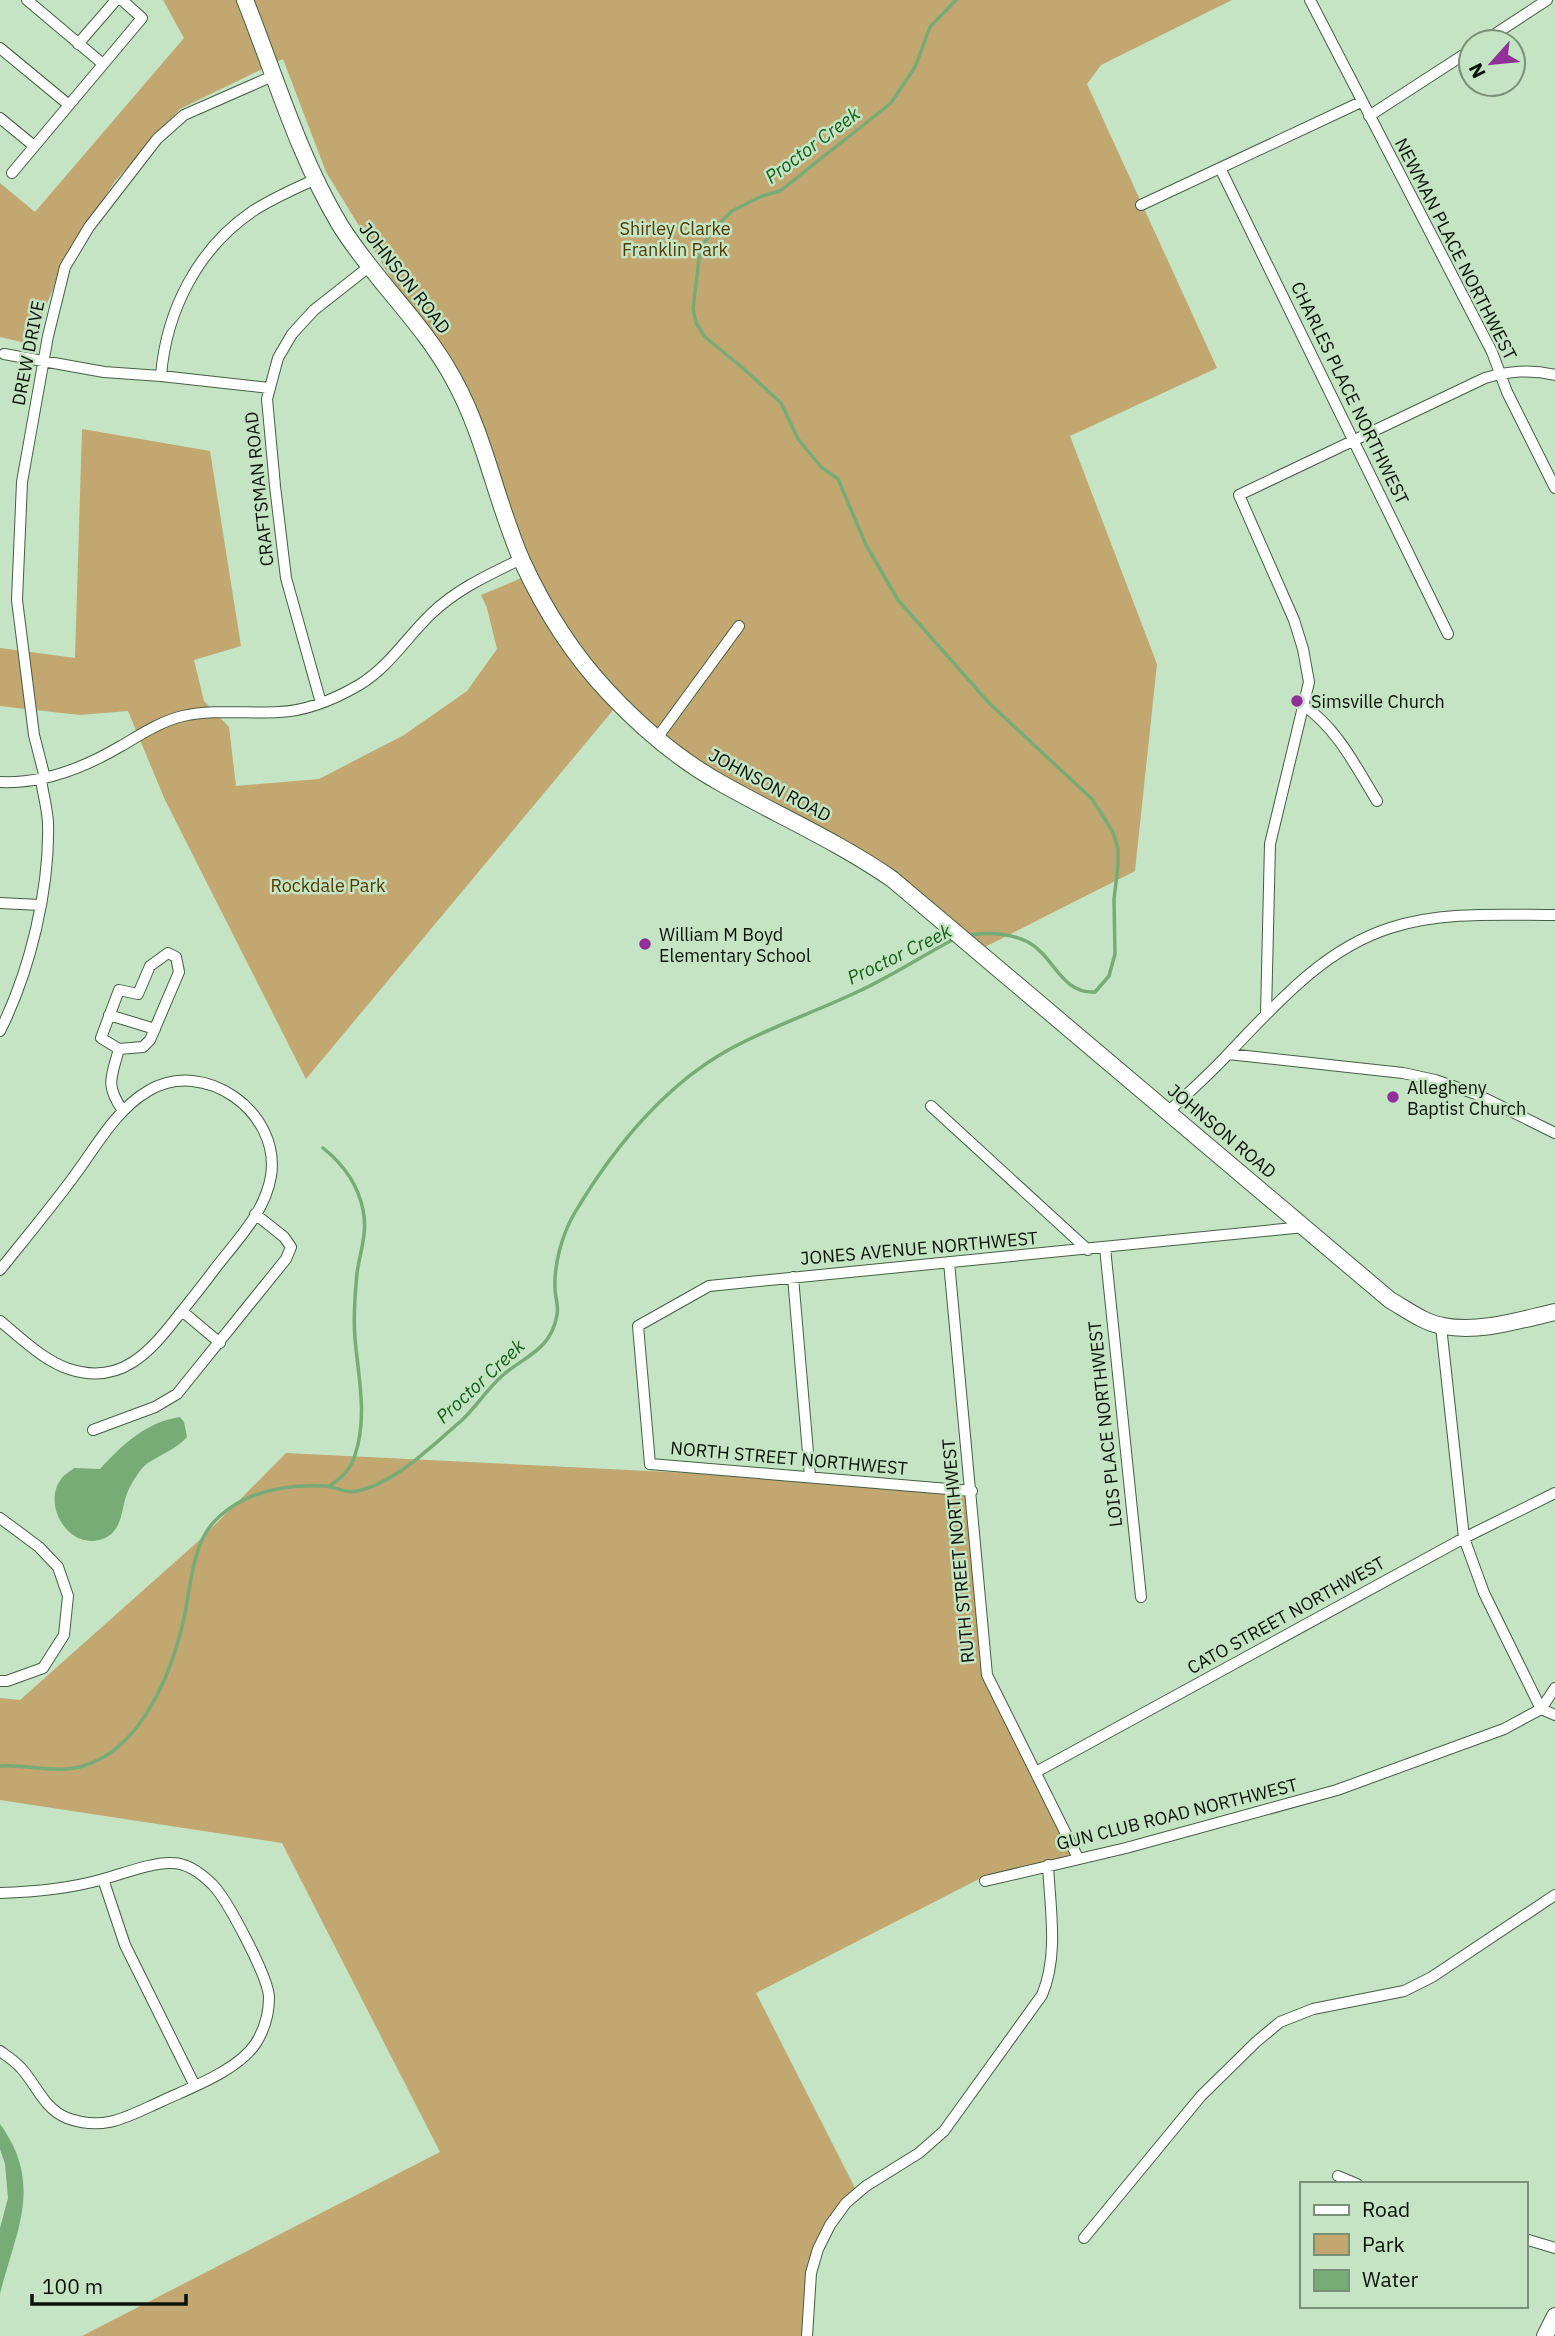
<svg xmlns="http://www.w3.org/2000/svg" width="1555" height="2336" viewBox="0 0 1555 2336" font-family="'IBM Plex Sans',sans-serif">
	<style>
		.green { fill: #c2a771 }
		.water { fill: #78ac77 }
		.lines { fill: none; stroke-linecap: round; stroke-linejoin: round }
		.stream { stroke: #78ac77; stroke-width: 3.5 }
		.street-casing { stroke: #445f43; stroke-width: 12 }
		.secondary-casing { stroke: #445f43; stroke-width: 18 }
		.street { stroke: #fff; stroke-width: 10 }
		.secondary { stroke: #fff; stroke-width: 16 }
		.poi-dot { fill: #90319a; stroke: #c4e4c3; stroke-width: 2.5 }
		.labels { text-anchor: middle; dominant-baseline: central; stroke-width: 5; stroke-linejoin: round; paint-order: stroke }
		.park-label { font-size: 18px; fill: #513a01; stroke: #c4e4c3 }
		.street-label { font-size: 18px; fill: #081208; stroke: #c4e4c3 }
		.poi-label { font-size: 18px; fill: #081208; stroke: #c4e4c3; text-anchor: start }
		.water-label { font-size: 19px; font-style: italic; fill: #155f1a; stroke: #c4e4c3 }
	</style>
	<rect width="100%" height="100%" fill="#c4e4c3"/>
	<path class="green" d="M163,0H1232L1101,65L1087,84L1217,368L1070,436L1157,664L1135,871L981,949L925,902L741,796L619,703L306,1079L165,800L128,711L80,715L0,706V648L75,658L82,429L210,451L241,646L194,660L204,701L229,727L236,786L319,779L404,735L467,691L497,649L487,608L481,595L529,575L487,451L405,301L326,172L283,59L180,109L115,181L64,263L30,344L0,337V183L35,212L184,38Z
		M286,1453L972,1487L990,1675L1080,1857L981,1878L756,1993L857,2192L817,2252L811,2336H82L440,2152L282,1843L0,1800V1698L20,1700L203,1537Z"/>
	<path class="water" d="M180,1417L184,1422L187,1437C176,1449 164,1453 151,1461C141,1466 133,1481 128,1491C121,1506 124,1529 105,1538C71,1553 41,1507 61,1479C64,1475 70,1471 74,1468L100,1469C122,1445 146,1422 180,1417Z
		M0,2124C44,2185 16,2230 0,2294V2228L8,2198L5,2164L0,2149Z"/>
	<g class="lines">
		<path class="stream" d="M956,0L930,27L915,67L891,103L780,191L762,196L732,211L713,229L704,244L699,259L693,309L696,323L705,337L744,369L781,403L798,439L821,467L838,479L866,545L898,600L989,703L1092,799L1113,832L1118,849V866L1114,899L1115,954L1109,976L1095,992C1061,994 1054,956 1028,942C1010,933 988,932 968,935
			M323,1148C343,1164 358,1184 363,1210C368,1232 360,1252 357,1273C355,1294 353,1317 355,1338C358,1376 368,1416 355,1455C350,1470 342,1478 329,1486
			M0,1766C28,1764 56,1774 83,1766C142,1749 172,1672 184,1618C192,1583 191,1540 221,1515C250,1490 287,1484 325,1486C341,1487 344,1496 365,1489C399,1479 434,1444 461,1421C476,1407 487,1389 503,1375C525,1356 551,1350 557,1315C559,1306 555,1297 555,1288C554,1264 562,1235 574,1214C612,1150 663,1086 730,1049C770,1027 815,1012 857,992C890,977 922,956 954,939"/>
		<g class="street-casing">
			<path id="street" d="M27,0L103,64
				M1310,0L1492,352L1507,392L1555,488
				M1483,42L1547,0
				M78,44L116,0
				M0,48L69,105
				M1369,116L1471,50
				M0,118L34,146
				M1220,168L1448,634
				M12,173L142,18L122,0
				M1141,205L1361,102
				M4,354L104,372L161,376L269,388
				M161,376C166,311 198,248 253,211C273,198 294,189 316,179
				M321,703L286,578L275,486L267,399L278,358L292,334L314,310L370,266
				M1303,705C1337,728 1356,767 1377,801
				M657,738L739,626
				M45,778L34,735L17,600L22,482L48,336L65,267L89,227L157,139L184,115L275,75
				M0,782C43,784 84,768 121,746C140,735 161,721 183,716C214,709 248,714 279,712C307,711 335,699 359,685C389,667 406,638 431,614C457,589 488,575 521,559
				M0,903L40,905
				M1266,1014L1270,844L1309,682L1303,649L1294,620L1239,495L1485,378C1509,371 1530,369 1555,375
				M109,1015L155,1029
				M0,1031C30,971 50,889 48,822C47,808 43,793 41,780
				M119,1049L101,1038L119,990L138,994L150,966L168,953L176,957L179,972L150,1040L143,1047L119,1049C111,1078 105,1085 123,1111
				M1228,1054L1403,1073L1435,1080L1476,1094L1555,1133
				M931,1106L1088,1250
				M1169,1111C1189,1092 1211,1073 1230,1052C1277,1003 1324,949 1390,928C1442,911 1501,915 1555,915
				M1105,1248L1141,1597
				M949,1262L987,1675L1078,1858
				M0,1270C24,1240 49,1210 72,1179C95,1149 114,1111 148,1091C204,1057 281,1112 271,1176C265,1213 236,1241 214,1270C203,1285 190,1301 178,1316C150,1352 121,1386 69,1369C44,1361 21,1338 0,1321
				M793,1277L810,1476
				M182,1311L220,1343
				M1441,1326L1464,1538L1484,1593L1541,1709L1555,1715
				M93,1430L155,1407L177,1394L286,1259L291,1247L284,1237L255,1214
				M972,1491L650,1464L638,1326L709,1286L1304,1227
				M0,1518L39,1547L58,1567L68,1596L64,1635L43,1668L7,1681H0
				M1036,1772L1464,1538L1555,1493
				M103,1879L125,1945L195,2086
				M985,1881L1126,1848L1337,1790L1504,1729L1541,1709L1555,1688
				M0,1893C34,1892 67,1889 100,1880C120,1875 152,1862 172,1863C188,1863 202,1874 213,1885C228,1901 269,1978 269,1998C269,2014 264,2030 256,2043C239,2070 190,2088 162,2101C128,2116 105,2132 67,2118C44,2109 36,2084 21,2068C15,2061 7,2056 0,2051
				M1338,2176L1357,2184
				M1084,2238L1201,2096L1256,2042L1280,2022L1313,2009L1404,1991L1432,1977L1555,1895
				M1525,2239L1555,2248
				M807,2336L811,2273L818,2249L830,2225L846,2203L866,2186L919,2153L944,2131L1042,1995C1059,1955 1050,1908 1048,1865"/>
		</g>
		<g class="secondary-casing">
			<path id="secondary" d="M245,0C275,75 298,155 340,225C374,280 423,322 454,380C485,436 496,502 522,561C544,609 573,655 609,693C641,727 678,759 719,782C777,815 837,841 892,879L1390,1300C1406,1309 1424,1323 1443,1326C1480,1333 1519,1320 1555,1312
				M1545,2336L1555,2316"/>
		</g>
		<use href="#street" class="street"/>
		<use href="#secondary" class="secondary"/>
	</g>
	<g class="poi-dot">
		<circle cx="1297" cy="701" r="7"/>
		<circle cx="645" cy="944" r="7"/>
		<circle cx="1393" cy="1097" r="7"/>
	</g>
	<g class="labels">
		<g class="park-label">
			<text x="675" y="228">Shirley Clarke<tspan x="675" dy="21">Franklin Park</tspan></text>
			<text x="328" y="885">Rockdale Park</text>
		</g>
		<g class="street-label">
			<text transform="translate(1456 249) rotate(63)">NEWMAN PLACE NORTHWEST</text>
			<text transform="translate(405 278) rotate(52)">JOHNSON ROAD</text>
			<text transform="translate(28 353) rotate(-79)">DREW DRIVE</text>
			<text transform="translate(1350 393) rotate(64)">CHARLES PLACE NORTHWEST</text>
			<text transform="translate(259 489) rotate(-96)">CRAFTSMAN ROAD</text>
			<text transform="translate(770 785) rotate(28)">JOHNSON ROAD</text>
			<text transform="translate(1222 1131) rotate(40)">JOHNSON ROAD</text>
			<text transform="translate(919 1248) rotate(-5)">JONES AVENUE NORTHWEST</text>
			<text transform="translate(1105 1424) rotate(-96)">LOIS PLACE NORTHWEST</text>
			<text transform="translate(789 1458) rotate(5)">NORTH STREET NORTHWEST</text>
			<text transform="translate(958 1551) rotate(-95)">RUTH STREET NORTHWEST</text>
			<text transform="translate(1286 1615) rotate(-29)">CATO STREET NORTHWEST</text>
			<text transform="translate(1177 1814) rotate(-14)">GUN CLUB ROAD NORTHWEST</text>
		</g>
		<g class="poi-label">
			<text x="1311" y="701">Simsville Church</text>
			<text x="659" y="934">William M Boyd<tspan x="659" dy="21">Elementary School</tspan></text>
			<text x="1407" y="1087">Allegheny<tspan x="1407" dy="21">Baptist Church</tspan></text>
		</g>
		<g class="water-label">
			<text transform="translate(812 145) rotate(-37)">Proctor Creek</text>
			<text transform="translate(899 954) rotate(-26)">Proctor Creek</text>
			<text transform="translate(480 1381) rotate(-43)">Proctor Creek</text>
		</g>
	</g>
	<rect x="1300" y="2182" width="228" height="126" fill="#c4e4c3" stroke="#799078" stroke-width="2"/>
	<rect x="1314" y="2205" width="35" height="10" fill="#ffffff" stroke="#799078" stroke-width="2"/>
	<text x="1362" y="2217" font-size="21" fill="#081208">Road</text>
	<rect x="1314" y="2234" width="35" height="21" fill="#c2a771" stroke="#799078" stroke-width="2"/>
	<text x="1362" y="2252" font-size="21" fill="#081208">Park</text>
	<rect x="1314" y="2270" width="35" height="21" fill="#78ac77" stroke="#799078" stroke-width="2"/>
	<text x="1362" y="2287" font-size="21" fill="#081208">Water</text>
	<g transform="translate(1492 63) rotate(243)"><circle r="33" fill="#c4e4c3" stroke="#799078" stroke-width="2"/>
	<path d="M0-5L12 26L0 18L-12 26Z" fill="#90319a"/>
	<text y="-10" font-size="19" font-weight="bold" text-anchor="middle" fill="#081208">N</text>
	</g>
	<path d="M32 2294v10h154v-10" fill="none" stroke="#081208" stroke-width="3.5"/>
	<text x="42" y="2294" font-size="21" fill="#081208" stroke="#c4e4c3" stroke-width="5" paint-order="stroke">100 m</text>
</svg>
